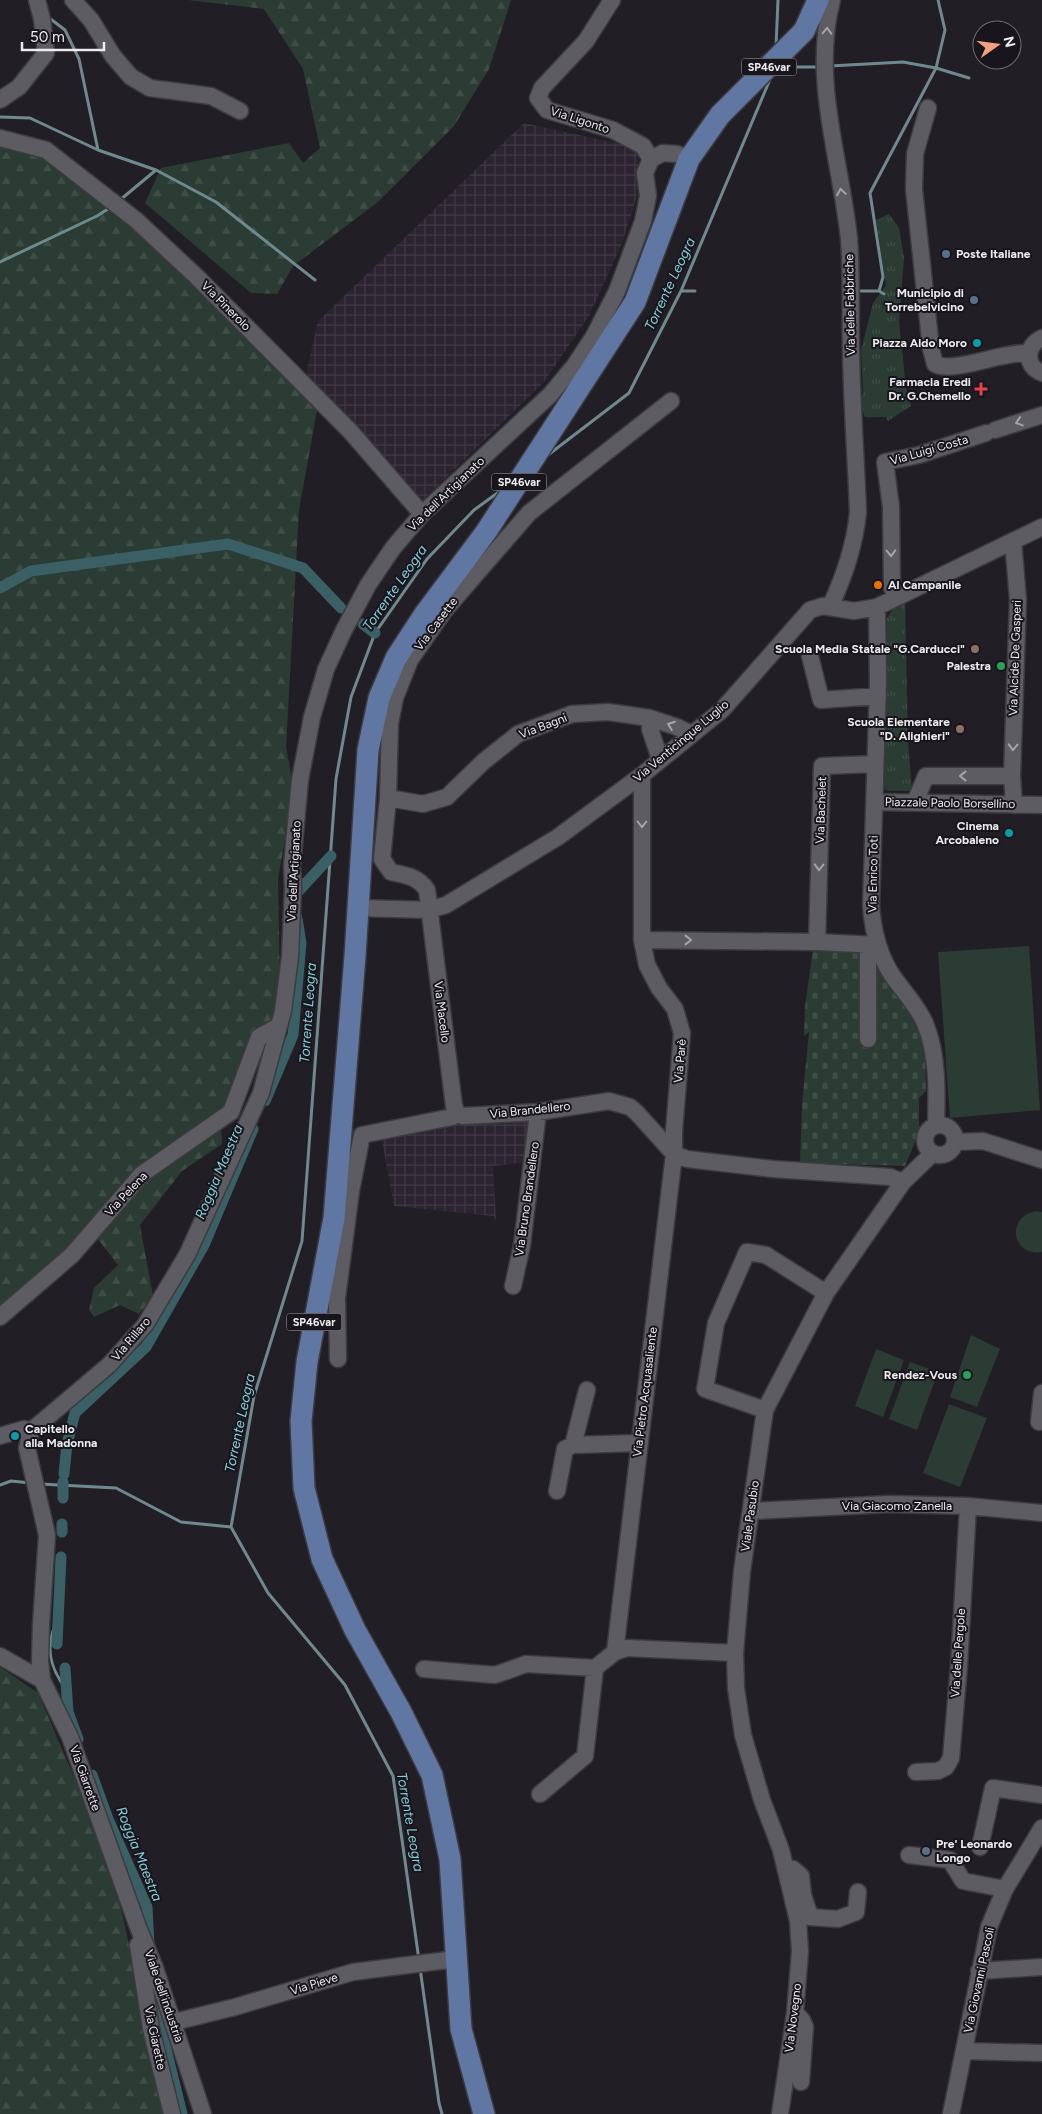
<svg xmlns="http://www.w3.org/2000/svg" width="1042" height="2114" viewBox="0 0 1042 2114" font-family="Figtree,sans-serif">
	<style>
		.industrial { fill: url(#industrial-grid) }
		.grass { fill: url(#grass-tufts) }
		.forest { fill: url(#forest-firs) }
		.cemetery { fill: url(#cemetery-stones) }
		.pitch { fill: #2a3c33 }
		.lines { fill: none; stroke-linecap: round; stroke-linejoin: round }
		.stream { stroke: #70898f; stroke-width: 3 }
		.canal { stroke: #3a5f65; stroke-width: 11 }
		.minor-casing { stroke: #3d3b40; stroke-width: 19 }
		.major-casing { stroke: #3d3b40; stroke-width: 24 }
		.minor { stroke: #5e5c63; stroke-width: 16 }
		.major { stroke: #6077a3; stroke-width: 21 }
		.oneway { stroke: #a6a4aa }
		.service-dot { fill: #5c6f8a; stroke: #18161c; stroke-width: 2 }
		.culture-dot { fill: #0f9aa8; stroke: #18161c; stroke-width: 2 }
		.health-dot { fill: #e0444e; stroke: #18161c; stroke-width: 2 }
		.food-dot { fill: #e8710a; stroke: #18161c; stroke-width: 2 }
		.education-dot { fill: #8d6e63; stroke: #18161c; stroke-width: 2 }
		.leisure-dot { fill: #2e9e5b; stroke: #18161c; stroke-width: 2 }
		.labels { text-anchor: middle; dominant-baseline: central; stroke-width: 4; stroke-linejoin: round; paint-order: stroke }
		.shield { fill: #18161c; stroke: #adacb0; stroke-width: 1 }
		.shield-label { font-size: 11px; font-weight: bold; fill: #edecf0 }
		.street-label { font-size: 12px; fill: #edecf0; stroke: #18161c }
		.poi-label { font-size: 12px; font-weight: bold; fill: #edecf0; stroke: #18161c; text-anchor: end }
		.water-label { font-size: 14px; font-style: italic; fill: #87cfda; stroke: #18161c }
	</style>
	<defs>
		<pattern id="industrial-grid" width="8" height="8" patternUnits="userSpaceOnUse" patternTransform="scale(1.25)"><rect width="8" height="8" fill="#2d2432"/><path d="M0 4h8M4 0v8" fill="none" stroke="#423946"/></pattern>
		<pattern id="grass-tufts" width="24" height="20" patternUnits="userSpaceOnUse" patternTransform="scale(1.25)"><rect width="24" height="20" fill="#2a3c33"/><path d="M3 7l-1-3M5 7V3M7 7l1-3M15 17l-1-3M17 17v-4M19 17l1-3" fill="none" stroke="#3f4f47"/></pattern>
		<pattern id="forest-firs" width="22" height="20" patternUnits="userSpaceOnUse" patternTransform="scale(1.25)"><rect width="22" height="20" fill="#2a3c33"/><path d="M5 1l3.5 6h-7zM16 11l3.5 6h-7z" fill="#3f4f47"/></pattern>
		<pattern id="cemetery-stones" width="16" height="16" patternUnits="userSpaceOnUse" patternTransform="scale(1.25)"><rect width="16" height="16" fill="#2a3c33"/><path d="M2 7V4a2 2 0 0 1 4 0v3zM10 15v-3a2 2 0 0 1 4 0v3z" fill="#3f4f47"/></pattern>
	</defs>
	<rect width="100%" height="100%" fill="#211f25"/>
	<path class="industrial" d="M524,123L639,148L637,196L623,241L589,316L544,382L421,502L306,374L318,321Z
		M533,1119L529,1162L493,1166L496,1220L493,1216L394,1206L381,1136L400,1123Z"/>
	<path class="grass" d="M889,214L899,228L904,258L899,322L906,388L911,406L888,421L886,417H865L861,407L863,391L861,350L873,303L886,285L876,220Z
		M905,599L908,743L912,789L909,791H889L884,789L887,618L893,609Z"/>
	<path class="forest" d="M188,0H511L489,69L454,126L378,202L293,266L277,294L251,293L145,203L161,168L289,143L303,163L320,148L303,69L264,9Z
		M0,145L35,151L126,217L318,405L299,510L286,747L294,789L278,879L280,991L271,1043L246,1058L225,1116L129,1178L61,1271L0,1308Z
		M221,1126L222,1144L182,1171L140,1225L153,1296L139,1314L120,1305L94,1317L89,1310L94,1288L118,1265L97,1238L127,1188Z
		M0,1667L38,1693L111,1863L165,2108L164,2114H0Z"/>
	<path class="cemetery" d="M813,948L835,949L874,954L918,1027L925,1058L926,1091L919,1098V1133L905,1166L800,1163L802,1104L809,1032L804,1036L805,1007Z"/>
	<path class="pitch" d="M1029,946L1040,1110L950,1118L938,952Z
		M1036,1211L1042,1212V1252C1012,1257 1005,1217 1036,1211Z
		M971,1335L1000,1349L977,1407L950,1397Z
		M876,1349L904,1360L883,1417L855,1406Z
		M910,1362L938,1372L917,1430L889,1419Z
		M949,1404L987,1418L960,1487L923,1473Z"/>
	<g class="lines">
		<path class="stream" d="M48,17L65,30L79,59L98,150
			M776,47L778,0
			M830,66L903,62L936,68L969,78
			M781,67H820
			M0,117L30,118L98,150L156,170L216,202L315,280
			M120,200L156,170
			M0,262L97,216L111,207
			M681,291H695
			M856,291H879L884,294
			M879,291L883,277L870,193L936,68L945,30L938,0
			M548,455L629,393L681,291L771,77
			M40,1484L116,1488L181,1522L231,1527
			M0,1485L11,1481L31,1483
			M59,1618C44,1643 49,1668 67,1690
			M419,1960L393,1776L345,1685L268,1593L231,1527L254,1396L302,1241L336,779L351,697L375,633L427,559L474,510L503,489
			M420,1968L439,2103L442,2114"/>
		<path class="canal" d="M0,588L31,571L228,544L303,568L341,608
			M363,624L375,633
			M294,900V896L331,856
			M265,1101L293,1035L301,943L297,918
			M64,1474L67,1444L75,1413L146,1347L204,1245L253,1129
			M63,1498V1482
			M62,1532V1524
			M57,1644L61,1557
			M65,1668L68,1712L78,1739
			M92,1775L108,1819L147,1907L149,1945
			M153,1996L182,2114"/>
		<g class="minor-casing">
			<path id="minor" d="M73,0L91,20L113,56L131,77L150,88L211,96L240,111
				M612,0L586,41L542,88L538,98L547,110L613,130L643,146L651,159
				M0,100L19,87L46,53L42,19L37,0
				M928,108L915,154L914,189L931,349L935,364C952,374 1004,351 1029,353
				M0,138L46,150L136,220L197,277L350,431L422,514
				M1042,338C1026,345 1024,366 1042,373
				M995,430L1042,415
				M1013,541L1018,600L1012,776L1014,805
				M900,596L892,588L891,507L885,462L919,455L986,433
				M830,607C844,577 855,544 858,512C856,459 852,406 851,353C850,315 852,277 849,239C841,160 811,80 832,0
				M877,607L878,683L871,906C873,931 878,954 892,975C903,991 917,1005 925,1023C938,1055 937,1091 936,1125
				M810,656L821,700L878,696
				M650,718V729L660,759
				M642,775V940L817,942L878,945
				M388,798L423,804L447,797L483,762L518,734L572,714L608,712L650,718L677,727L691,734
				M875,802L1042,805
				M915,802L926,776H1012
				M358,908L429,910L446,905L558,837L642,775L722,710L810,610L823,606L854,611L877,607L1042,527
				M817,942L822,766L875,764
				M868,1039V945
				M457,1113L454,1106L427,890C418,877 407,875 391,872L382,859L388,798L390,724L395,698L410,660L444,611L529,513L671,401
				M925 1140a15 15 0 1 1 30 0a15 15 0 1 1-30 0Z
				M955,1142L983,1141L1042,1160
				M513,1286L522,1245L538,1112
				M0,1317L72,1255L142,1174L231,1112L259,1037L279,1026
				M338,1359L337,1298L351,1191L362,1135L452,1117L457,1113L463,1116L538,1112L609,1101L630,1107L637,1113L674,1154L687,1159L773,1169L890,1177L903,1182
				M587,1390L573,1445L638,1443
				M765,1410L705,1389L716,1323L747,1252L766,1255L826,1293
				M1039,1422L1042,1393
				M0,1436L24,1429L31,1431
				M557,1491L565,1449L573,1445
				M752,1511L889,1504L968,1506L1042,1513
				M615,1652L674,1154V1131L682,1033L675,1009L659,988L647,965L642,940
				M0,1656L42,1680
				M424,1669L495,1675L526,1664L595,1668
				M916,1772L938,1771L946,1767L951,1758L959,1666L968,1506
				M540,1794L585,1756L595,1668L615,1652L627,1648L735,1653
				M980,1847L993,1788L1042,1795
				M909,1855L950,1860L963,1881L1005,1889
				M786,1870L793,1869L801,1876L803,1895L810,1917L838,1919L856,1912L858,1892
				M138,1945L151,2029L172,2114
				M979,1971L1042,1967
				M795,2013L802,2020L805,2027L801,2082
				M174,2022L235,2007L353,1972L456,1959
				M964,2051L1042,2053
				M203,2114L155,1968L138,1927L70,1737L42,1680L40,1661L41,1625L47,1535L27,1448L31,1431L109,1365L145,1325L187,1255L261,1093L283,1011L290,957L293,888L292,866L300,780L312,717L326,669L344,630L368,585L393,548L422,514L550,395L575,365L594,336L617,291L643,221L648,196L645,173L651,159L663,153L677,154L689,159
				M780,2114L795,2013L800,1951L798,1921L781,1850L762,1800L743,1735L736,1688L735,1653L742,1571L765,1410L826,1293L903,1182L932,1154
				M951,2114L989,1927L1005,1889L1042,1828"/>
		</g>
		<g class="major-casing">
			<path id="major" d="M484,2114L461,2029L450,1859L432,1775L401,1712L355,1630L322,1559L304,1488L301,1421L307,1362L334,1218L355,956L368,750L379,698L396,658L424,615L486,532L635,302L689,159L720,115L804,31L818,0"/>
		</g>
		<use href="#minor" class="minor"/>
		<use href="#major" class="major"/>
	</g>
	<defs><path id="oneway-chevron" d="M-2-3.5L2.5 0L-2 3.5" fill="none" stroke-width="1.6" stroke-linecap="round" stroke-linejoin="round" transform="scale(1.25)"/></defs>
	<g class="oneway">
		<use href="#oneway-chevron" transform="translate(827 31) rotate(-88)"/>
		<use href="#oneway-chevron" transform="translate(841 192) rotate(-99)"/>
		<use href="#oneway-chevron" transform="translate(1019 422) rotate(162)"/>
		<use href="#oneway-chevron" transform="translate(891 553) rotate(89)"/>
		<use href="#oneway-chevron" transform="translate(671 725) rotate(-160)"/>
		<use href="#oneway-chevron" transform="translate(1013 747) rotate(92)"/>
		<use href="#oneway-chevron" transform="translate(963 776) rotate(180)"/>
		<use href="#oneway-chevron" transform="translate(642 824) rotate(90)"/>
		<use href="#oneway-chevron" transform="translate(819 867) rotate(92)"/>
		<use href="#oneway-chevron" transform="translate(688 940)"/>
	</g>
	<g class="service-dot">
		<circle cx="946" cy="254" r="5"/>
		<circle cx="974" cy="300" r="5"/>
		<circle cx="926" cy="1851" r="5"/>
	</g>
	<g class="culture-dot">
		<circle cx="977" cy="343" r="5"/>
		<circle cx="1009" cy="833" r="5"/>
		<circle cx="15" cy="1436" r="5"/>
	</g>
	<path class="health-dot" d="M978.5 381.5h5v5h5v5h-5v5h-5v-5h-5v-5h5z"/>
	<circle class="food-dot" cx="878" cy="585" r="5"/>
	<g class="education-dot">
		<circle cx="975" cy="649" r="5"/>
		<circle cx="960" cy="729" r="5"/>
	</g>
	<g class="leisure-dot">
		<circle cx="1001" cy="666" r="5"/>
		<circle cx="967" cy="1375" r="5"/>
	</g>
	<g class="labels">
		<g class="shield">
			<rect x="741.5" y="58.5" width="55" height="17" rx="4"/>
			<rect x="491.5" y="473.5" width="55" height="17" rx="4"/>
			<rect x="286.5" y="1313.5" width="55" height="17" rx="4"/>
		</g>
		<g class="shield-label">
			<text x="769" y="67">SP46var</text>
			<text x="519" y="482">SP46var</text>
			<text x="314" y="1322">SP46var</text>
		</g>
		<g class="street-label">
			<text transform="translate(580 120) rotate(18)">Via Ligonto</text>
			<text transform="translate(850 305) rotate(-91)">Via delle Fabbriche</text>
			<text transform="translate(226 306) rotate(45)">Via Pinerolo</text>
			<text transform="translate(929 450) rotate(-16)">Via Luigi Costa</text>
			<text transform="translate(446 494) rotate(-44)">Via dell'Artigianato</text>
			<text transform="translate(436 624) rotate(-53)">Via Casette</text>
			<text transform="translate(1015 658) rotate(-88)">Via Alcide De Gasperi</text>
			<text transform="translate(543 726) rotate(-21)">Via Bagni</text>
			<text transform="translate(681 741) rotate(-40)">Via Venticinque Luglio</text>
			<text transform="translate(950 803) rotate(1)">Piazzale Paolo Borsellino</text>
			<text transform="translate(821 810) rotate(-88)">Via Bachelet</text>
			<text transform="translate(294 871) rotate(-87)">Via dell'Artigianato</text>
			<text transform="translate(873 874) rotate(-89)">Via Enrico Toti</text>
			<text transform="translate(442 1012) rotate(83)">Via Macello</text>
			<text transform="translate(680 1061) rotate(-85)">Via Parè</text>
			<text transform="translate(530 1110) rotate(-6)">Via Brandellero</text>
			<text transform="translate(126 1194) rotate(-47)">Via Pelena</text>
			<text transform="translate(527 1199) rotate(-82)">Via Bruno Brandellero</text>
			<text transform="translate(131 1339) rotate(-50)">Via Rillaro</text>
			<text transform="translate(645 1392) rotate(-83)">Via Pietro Acquasaliente</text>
			<text x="897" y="1506">Via Giacomo Zanella</text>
			<text transform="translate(750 1516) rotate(-82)">Viale Pasubio</text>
			<text transform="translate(958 1653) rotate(-86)">Via delle Pergole</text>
			<text transform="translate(85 1778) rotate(70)">Via Giarrette</text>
			<text transform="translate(979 1980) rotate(-78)">Via Giovanni Pascoli</text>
			<text transform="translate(314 1984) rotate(-17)">Via Pieve</text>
			<text transform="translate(164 1996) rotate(71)">Viale dell'industria</text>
			<text transform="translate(793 2018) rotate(-83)">Via Novegno</text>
			<text transform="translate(155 2038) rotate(78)">Via Giarette</text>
		</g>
		<g class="poi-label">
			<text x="956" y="254" text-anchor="start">Poste Italiane</text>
			<text x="964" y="293">Municipio di<tspan x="964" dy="14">Torrebelvicino</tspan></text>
			<text x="967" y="343">Piazza Aldo Moro</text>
			<text x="971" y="382">Farmacia Eredi<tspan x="971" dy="14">Dr. G.Chemello</tspan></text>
			<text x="888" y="585" text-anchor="start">Al Campanile</text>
			<text x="965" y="649">Scuola Media Statale "G.Carducci"</text>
			<text x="991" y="666">Palestra</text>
			<text x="950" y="722">Scuola Elementare<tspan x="950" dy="14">"D. Alighieri"</tspan></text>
			<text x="999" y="826">Cinema<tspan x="999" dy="14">Arcobaleno</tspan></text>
			<text x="957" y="1375">Rendez-Vous</text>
			<text x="25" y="1429" text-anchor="start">Capitello<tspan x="25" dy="14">alla Madonna</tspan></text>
			<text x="936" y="1844" text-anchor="start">Pre' Leonardo<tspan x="936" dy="14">Longo</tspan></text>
		</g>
		<g class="water-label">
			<text transform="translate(670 284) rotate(-65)">Torrente Leogra</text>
			<text transform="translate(395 588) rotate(-55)">Torrente Leogra</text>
			<text transform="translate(308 1013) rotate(-86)">Torrente Leogra</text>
			<text transform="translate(219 1172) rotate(-67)">Roggia Maestra</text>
			<text transform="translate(240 1423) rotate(-78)">Torrente Leogra</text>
			<text transform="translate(410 1822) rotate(80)">Torrente Leogra</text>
			<text transform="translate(139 1854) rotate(68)">Roggia Maestra</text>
		</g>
	</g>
	<g transform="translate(997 45) rotate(76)"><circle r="24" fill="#18161c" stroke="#6d6c71"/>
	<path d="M0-4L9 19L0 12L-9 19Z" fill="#f39f83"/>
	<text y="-8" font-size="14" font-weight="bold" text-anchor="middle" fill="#edecf0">N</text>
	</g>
	<path d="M22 42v8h82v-8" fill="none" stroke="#edecf0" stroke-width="2.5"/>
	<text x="30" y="42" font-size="15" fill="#edecf0" stroke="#18161c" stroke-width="4" paint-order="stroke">50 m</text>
</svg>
